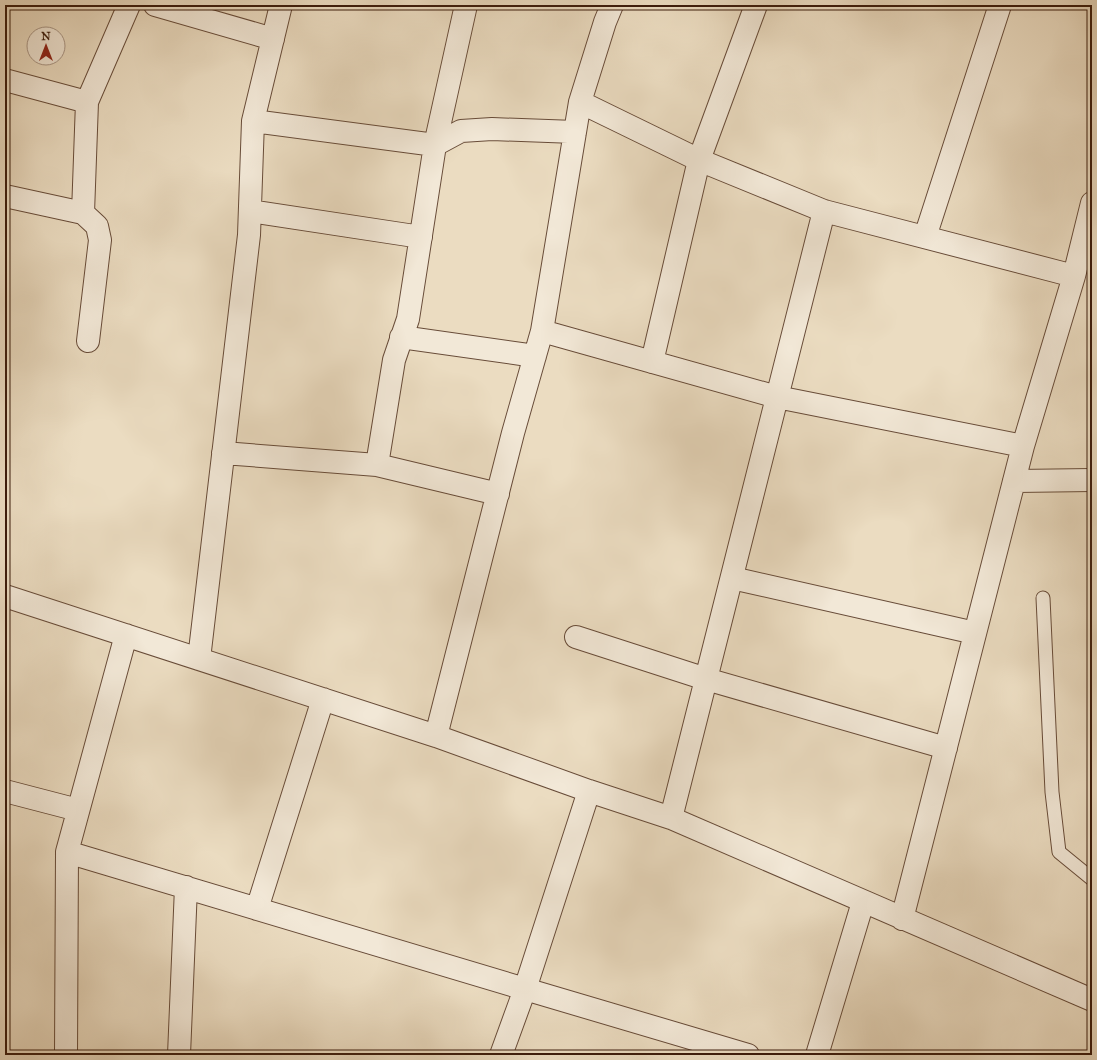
<svg xmlns="http://www.w3.org/2000/svg" width="1097" height="1060" viewBox="0 0 1097 1060" font-family="'IM FELL Great Primer',serif">
	<style>
		.lines { fill: none; stroke-linecap: round; stroke-linejoin: round }
		.lane-casing { stroke: #684c39; stroke-width: 15 }
		.street-casing { stroke: #684c39; stroke-width: 24 }
		.lane { stroke: #f2e8d7; stroke-width: 13 }
		.street { stroke: #f2e8d7; stroke-width: 22 }
	</style>
	<rect width="100%" height="100%" fill="#ebdcc1"/>
	<filter id="stains"><feTurbulence type="fractalNoise" baseFrequency=".005" numOctaves="4"/><feColorMatrix values="0 0 0 0 .2 0 0 0 0 .09 0 0 0 0 .02 0 0 0 .5 -.17"/></filter>
	<radialGradient id="worn" r=".72"><stop offset=".6" stop-color="#630" stop-opacity="0"/><stop offset="1" stop-color="#630" stop-opacity=".3"/></radialGradient>
	<g class="lines">
		<g class="lane-casing">
			<path id="lane" d="M1043,598L1052,792L1059,852L1092,879"/>
		</g>
		<g class="street-casing">
			<path id="street" d="M155,5L273,39
				M5,80L87,102
				M580,102L699,160L824,211L1074,276
				M253,121L435,145L461,131L492,129L575,132
				M5,196L83,213L87,102L129,5
				M250,211L421,237
				M83,213L97,226L100,240L88,341
				M925,237L1000,5
				M542,331L777,397L1023,446
				M401,337L535,356
				M652,362L699,160L756,5
				M223,453L377,465L498,494
				M377,465L394,360L408,319L435,145L466,5
				M1014,481L1092,480
				M732,578L975,633
				M5,596L436,736L589,791L671,818L1092,1000
				M576,637L706,679L946,748
				M199,659L249,235L253,121L281,5
				M436,736L513,433L542,331L580,102L605,22L612,5
				M5,791L78,810
				M671,818L824,211
				M67,852L525,989L748,1055
				M257,909L323,699
				M902,919L1023,446L1074,276L1092,203
				M66,1055L67,852L126,635
				M179,1055L186,887
				M501,1055L525,989L589,791
				M817,1055L863,902"/>
		</g>
		<use href="#lane" class="lane"/>
		<use href="#street" class="street"/>
	</g>
	<rect width="1097" height="1060" fill="none" stroke="#ebdcc1" stroke-width="20"/>
	<rect x="6" y="6" width="1085" height="1048" fill="none" stroke="#3c1c0c" stroke-width="2"/>
	<rect x="10" y="10" width="1077" height="1040" fill="none" stroke="#3c1c0c"/>
	<g transform="translate(46 46)"><circle r="19" fill="#f2e8d7" stroke="#a99686"/>
	<path d="M0-3L7 15L0 10L-7 15Z" fill="#8f2418"/>
	<text y="-6" font-size="11" font-weight="bold" text-anchor="middle" fill="#3c1c0c">N</text>
	</g>
	<rect width="100%" height="100%" filter="url(#stains)"/>
	<rect width="100%" height="100%" fill="url(#worn)"/>
</svg>
